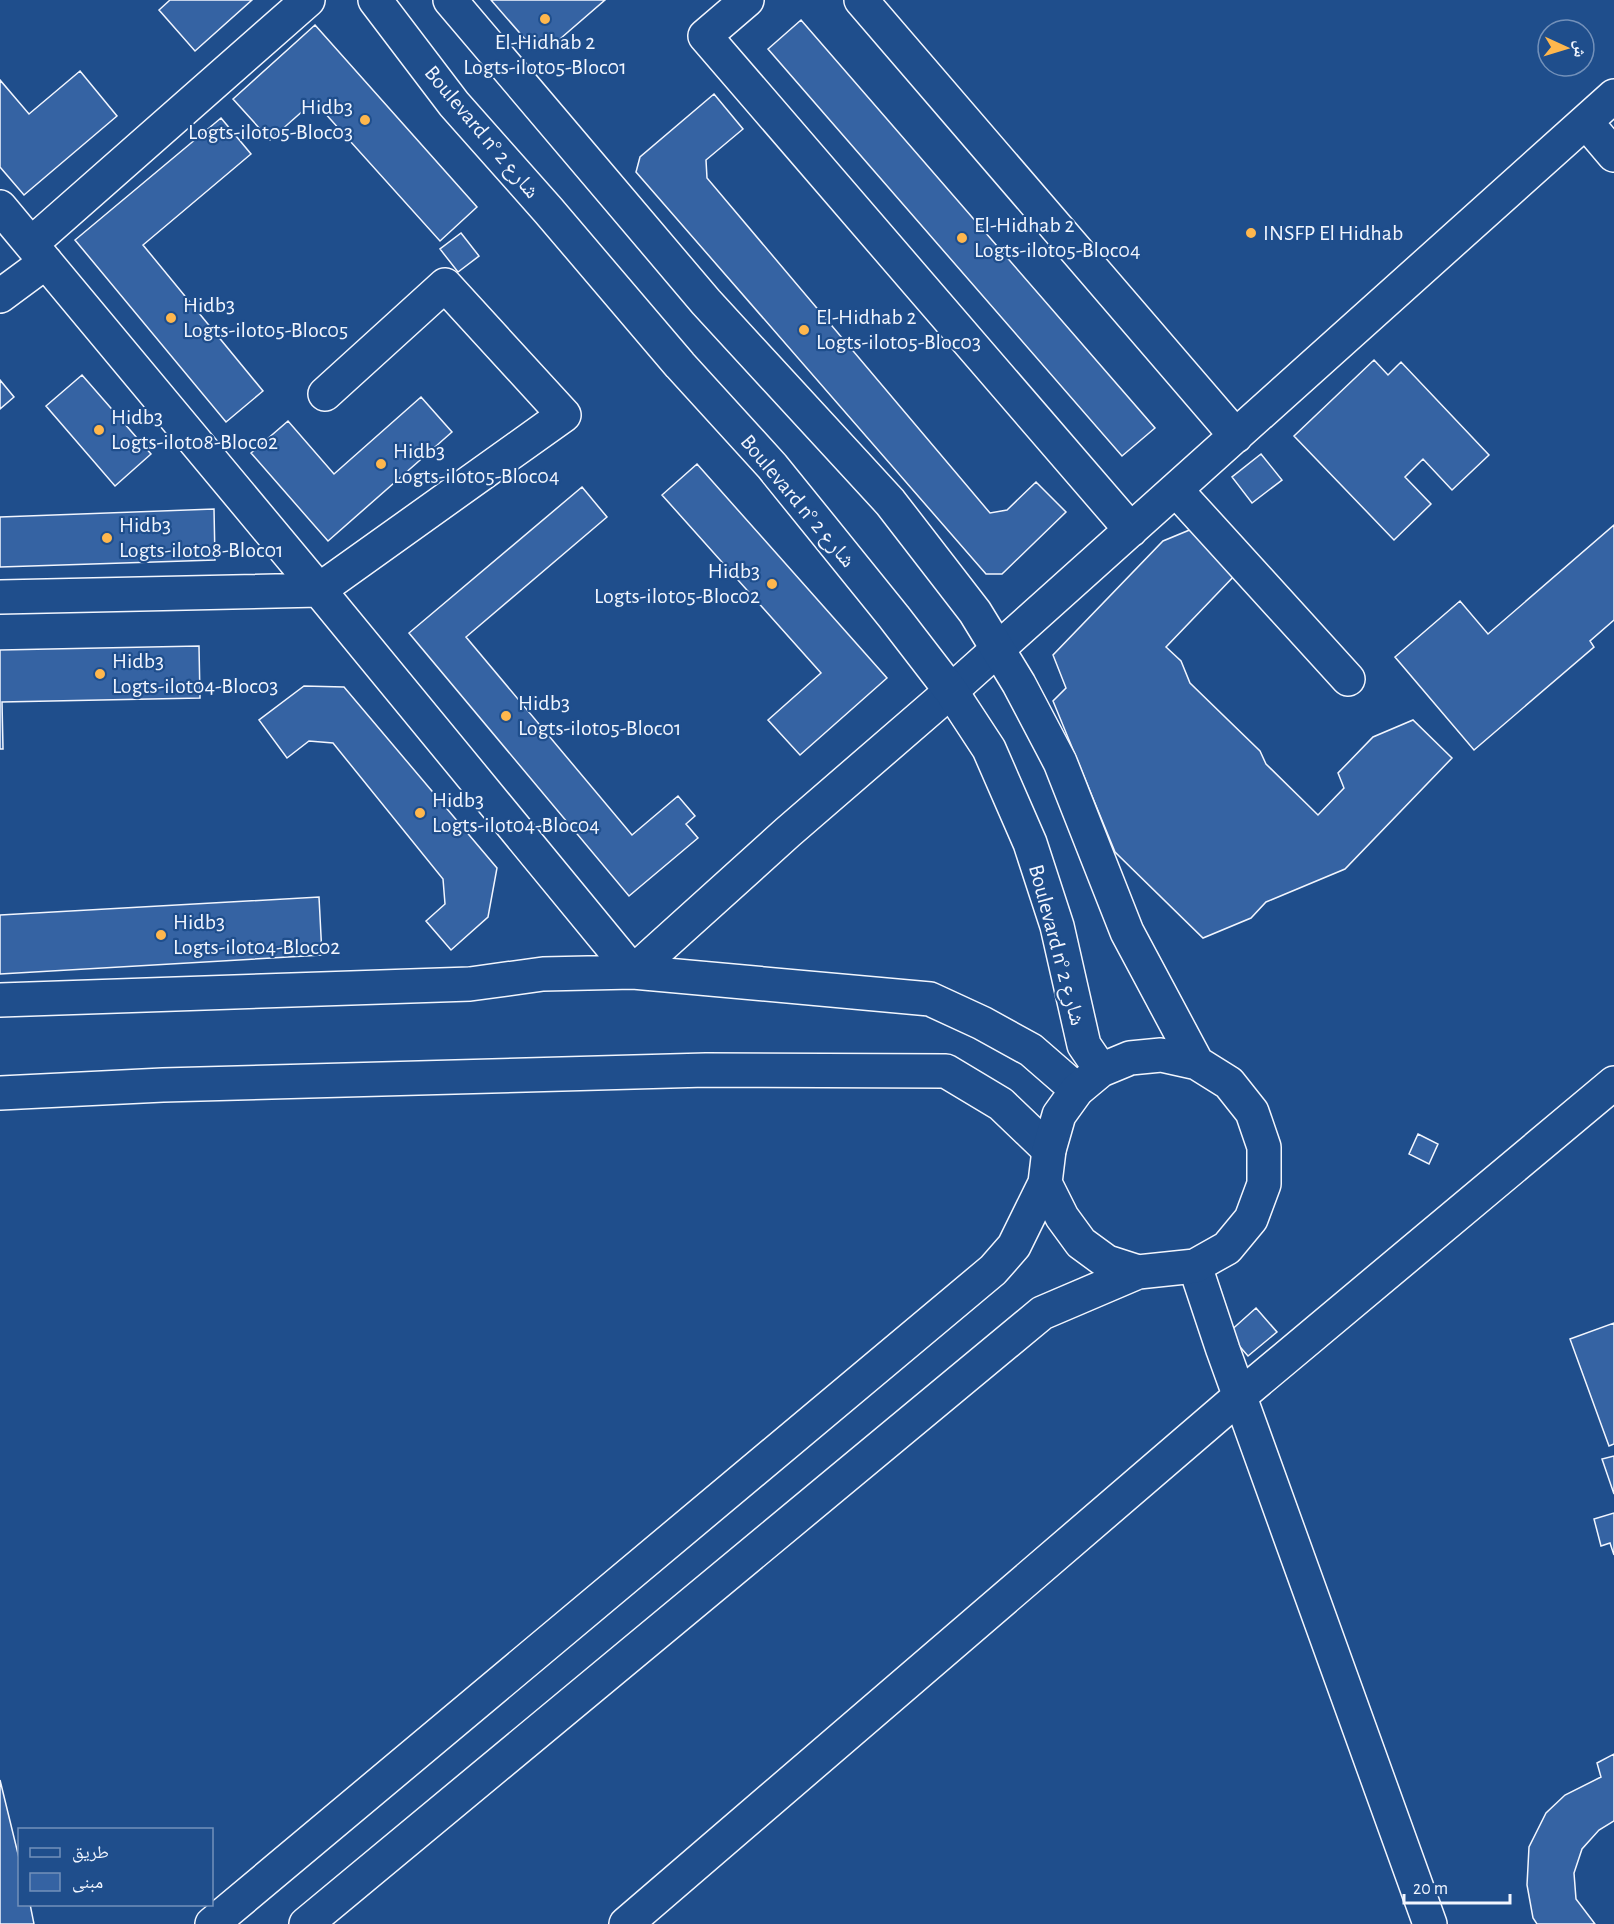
<svg xmlns="http://www.w3.org/2000/svg" width="1614" height="1924" viewBox="0 0 1614 1924" font-family="'Alegreya Sans','Noto Naskh Arabic',sans-serif">
	<style>
		.building { fill: #3563a3; stroke: #f2f6ff; stroke-width: 1.5 }
		.lines { fill: none; stroke-linecap: round; stroke-linejoin: round }
		.minor-casing { stroke: #f2f6ff; stroke-width: 36 }
		.major-casing { stroke: #f2f6ff; stroke-width: 36 }
		.minor { stroke: #1f4e8c; stroke-width: 33 }
		.major { stroke: #1f4e8c; stroke-width: 33 }
		.poi-dot { fill: #ffb74d; stroke: #1f4e8c; stroke-width: 2 }
		.labels { text-anchor: middle; dominant-baseline: central; stroke-width: 4.5; stroke-linejoin: round; paint-order: stroke }
		.poi-label { font-size: 22px; fill: #f2f6ff; stroke: #1f4e8c; text-anchor: start }
		.street-label { font-size: 22px; fill: #f2f6ff; stroke: #1f4e8c }
	</style>
	<rect width="100%" height="100%" fill="#1f4e8c"/>
	<path class="building" d="M170,0H252L195,51L159,10Z
		M491,0H605L553,45L525,39Z
		M801,20L1155,428L1122,456L768,49Z
		M315,25L477,207L440,241L314,101L270,140L233,99Z
		M80,71L117,116L24,195L0,167V80L29,114Z
		M714,94L743,129L706,160L707,178L990,513L1007,510L1036,482L1066,512L1002,574H986L636,172L640,157Z
		M221,118L251,154L143,245L263,391L226,422L75,240Z
		M461,233L479,256L458,272L440,249Z
		M1374,360L1388,375L1401,362L1489,455L1452,490L1423,459L1405,477L1431,504L1394,540L1294,436Z
		M82,375L151,454L115,486L46,406Z
		M0,380L14,397L0,409Z
		M421,397L452,432L328,541L251,453L288,421L334,474Z
		M1261,454L1282,480L1252,503L1232,477Z
		M697,464L887,678L800,755L768,720L821,673L662,495Z
		M582,487L607,517L466,637L632,835L678,796L695,816L686,824L698,838L629,896L409,633Z
		M214,509L215,560L0,567V517Z
		M1614,525V620L1590,641L1594,647L1474,750L1395,657L1460,601L1488,634Z
		M1192,529L1237,573L1166,647L1181,661L1190,683L1260,751L1266,764L1318,815L1344,788L1338,773L1373,737L1413,720L1452,758L1345,869L1266,902L1251,918L1203,938L1115,852L1053,701L1066,688L1053,655L1163,541Z
		M199,646L200,698L2,702L3,749H0V650Z
		M304,686L344,687L497,868L488,917L451,950L426,921L445,904L443,879L333,743L309,741L287,758L259,720Z
		M319,897L322,955L0,974V915Z
		M1418,1134L1438,1144L1429,1164L1409,1154Z
		M1256,1308L1277,1332L1248,1356L1228,1333Z
		M1614,1323V1444L1609,1446L1570,1339Z
		M1614,1456V1494L1602,1459Z
		M1614,1513V1555L1610,1543L1601,1546L1594,1519Z
		M1614,1754V1821L1599,1830L1582,1849L1574,1873L1576,1899L1595,1924H1537L1533,1918L1527,1885L1529,1847L1546,1813L1565,1795L1601,1777L1597,1763Z
		M0,1780L20,1862V1904H30L34,1924H0Z"/>
	<g class="lines">
		<g class="minor-casing">
			<path id="minor" d="M747,0L705,36L1131,530
				M861,0L1236,436
				M1586,122L1614,155
				M0,207L319,590L633,972
				M31,244L308,0
				M0,296L46,262
				M1176,490L1348,679
				M0,597L319,590L564,415L445,285L325,394
				M633,972L788,832L951,691L1614,96
				M0,1000L470,984L543,974L633,972L930,999L982,1023L1031,1050L1077,1090
				M0,1093L163,1085L706,1070L946,1071L1001,1104L1049,1150
				M1195,1266L1223,1350L1430,1924
				M626,1924L1240,1396L1614,1083"/>
		</g>
		<g class="major-casing">
			<path id="major" d="M375,0L454,104L548,210L680,365L772,466L894,617L951,691L989,749L1030,843L1057,926L1084,1045L1101,1070
				M450,0L706,302L890,502L975,612L1019,684L1060,762L1127,932L1197,1063
				M1161,1055L1197,1063L1229,1083L1252,1112L1264,1147V1184L1251,1219L1227,1248L1195,1266L1138,1272L1107,1262L1081,1243L1062,1217L1045,1183L1049,1150L1059,1115L1077,1090L1101,1070L1130,1058Z
				M212,1924L993,1270L1014,1246L1045,1183
				M306,1924L1042,1313L1138,1272"/>
		</g>
		<use href="#minor" class="minor"/>
		<use href="#major" class="major"/>
	</g>
	<g class="poi-dot">
		<circle cx="545" cy="19" r="6"/>
		<circle cx="365" cy="120" r="6"/>
		<circle cx="1251" cy="233" r="6"/>
		<circle cx="962" cy="238" r="6"/>
		<circle cx="171" cy="318" r="6"/>
		<circle cx="804" cy="330" r="6"/>
		<circle cx="99" cy="430" r="6"/>
		<circle cx="381" cy="464" r="6"/>
		<circle cx="107" cy="538" r="6"/>
		<circle cx="772" cy="584" r="6"/>
		<circle cx="100" cy="674" r="6"/>
		<circle cx="506" cy="716" r="6"/>
		<circle cx="420" cy="813" r="6"/>
		<circle cx="161" cy="935" r="6"/>
	</g>
	<g class="labels">
		<g class="poi-label">
			<text x="545" y="42" text-anchor="middle">El-Hidhab 2<tspan x="545" dy="25">Logts-ilot05-Bloc01</tspan></text>
			<text x="353" y="107" text-anchor="end">Hidb3<tspan x="353" dy="25">Logts-ilot05-Bloc03</tspan></text>
			<text x="974" y="225">El-Hidhab 2<tspan x="974" dy="25">Logts-ilot05-Bloc04</tspan></text>
			<text x="1263" y="233">INSFP El Hidhab</text>
			<text x="183" y="305">Hidb3<tspan x="183" dy="25">Logts-ilot05-Bloc05</tspan></text>
			<text x="816" y="317">El-Hidhab 2<tspan x="816" dy="25">Logts-ilot05-Bloc03</tspan></text>
			<text x="111" y="417">Hidb3<tspan x="111" dy="25">Logts-ilot08-Bloc02</tspan></text>
			<text x="393" y="451">Hidb3<tspan x="393" dy="25">Logts-ilot05-Bloc04</tspan></text>
			<text x="119" y="525">Hidb3<tspan x="119" dy="25">Logts-ilot08-Bloc01</tspan></text>
			<text x="760" y="571" text-anchor="end">Hidb3<tspan x="760" dy="25">Logts-ilot05-Bloc02</tspan></text>
			<text x="112" y="661">Hidb3<tspan x="112" dy="25">Logts-ilot04-Bloc03</tspan></text>
			<text x="518" y="703">Hidb3<tspan x="518" dy="25">Logts-ilot05-Bloc01</tspan></text>
			<text x="432" y="800">Hidb3<tspan x="432" dy="25">Logts-ilot04-Bloc04</tspan></text>
			<text x="173" y="922">Hidb3<tspan x="173" dy="25">Logts-ilot04-Bloc02</tspan></text>
		</g>
		<g class="street-label">
			<text transform="translate(482 132) rotate(50)">Boulevard n° شارع 2</text>
			<text transform="translate(798 501) rotate(50)">Boulevard n° شارع 2</text>
			<text transform="translate(1057 945) rotate(75)">Boulevard n° شارع 2</text>
		</g>
	</g>
	<rect x="18" y="1828" width="195" height="78" fill="#1f4e8c" stroke="#7391ba" stroke-width="1.5"/>
	<rect x="30" y="1848" width="30" height="9" fill="#1f4e8c" stroke="#7391ba" stroke-width="1.5"/>
	<text x="72" y="1858" font-size="18" fill="#f2f6ff">طريق</text>
	<rect x="30" y="1873" width="30" height="18" fill="#3563a3" stroke="#7391ba" stroke-width="1.5"/>
	<text x="72" y="1888" font-size="18" fill="#f2f6ff">مبنى</text>
	<g transform="translate(1566 48) rotate(94)"><circle r="28" fill="#1f4e8c" stroke="#7391ba" stroke-width="1.5"/>
	<path d="M0-4.5L10 22L0 15L-10 22Z" fill="#ffb74d"/>
	<text y="-9" font-size="16" font-weight="bold" text-anchor="middle" fill="#f2f6ff">ش</text>
	</g>
	<path d="M1404 1894v9h106v-9" fill="none" stroke="#f2f6ff" stroke-width="3"/>
	<text x="1413" y="1894" font-size="18" fill="#f2f6ff" stroke="#1f4e8c" stroke-width="4.5" paint-order="stroke">20 m</text>
</svg>
